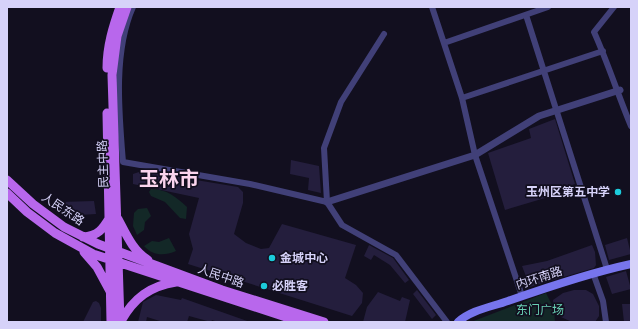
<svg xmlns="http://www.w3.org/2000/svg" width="638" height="329" viewBox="0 0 638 329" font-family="Jost,'Noto Sans SC',sans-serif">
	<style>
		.green { fill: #132827 }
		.building { fill: #241e3d }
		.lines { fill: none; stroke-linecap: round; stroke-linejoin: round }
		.minor { stroke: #414078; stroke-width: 6 }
		.tertiary { stroke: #414078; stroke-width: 7 }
		.secondary { stroke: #7775ed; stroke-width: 8 }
		.primary { stroke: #b867ec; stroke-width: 9 }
		.poi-dot { fill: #1cccdc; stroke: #120f1f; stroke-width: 1.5 }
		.labels { text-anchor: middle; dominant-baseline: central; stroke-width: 3.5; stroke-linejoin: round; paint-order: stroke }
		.street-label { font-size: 12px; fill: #d6d2f9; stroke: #120f1f }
		.poi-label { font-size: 12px; font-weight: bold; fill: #d6d2f9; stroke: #120f1f; text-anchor: start }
		.park-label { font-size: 12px; fill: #68d0b4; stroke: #120f1f }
		.town-label { font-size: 20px; font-weight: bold; fill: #fad4ed; stroke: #120f1f }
	</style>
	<rect width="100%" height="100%" fill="#120f1f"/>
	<path class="green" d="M151,189C167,189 176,197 187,207L186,219L180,218L165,202L151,196L149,192Z
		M147,208L151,216L145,222L144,230L137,235L133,226L134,213L138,209Z
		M169,238L176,251C164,256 153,256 144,246L152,241L159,242Z
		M546,293L554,309L555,322H471Z"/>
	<path class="building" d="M555,119L575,184L544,194L545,198L505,210L488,153L531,138L529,129Z
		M291,160L319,166L321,193L308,190L309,178L290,174Z
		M142,171L238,187L243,192V203L234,234L246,243L261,249L269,248L282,224L356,245L345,278L356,285L363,293L362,303L352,316L188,264L193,249L189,234L199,198L133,184V174Z
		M94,201L96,214L63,216L60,202Z
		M627,238L631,254L609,260L605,245Z
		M369,245L393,258L409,280L405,283L390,265L374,255L371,260L364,256Z
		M592,245L595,252L596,265L594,268L530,287L522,266L547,261Z
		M626,271L631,289L612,294L606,277Z
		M417,290L436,315L432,319L413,294Z
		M574,290H586L593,294L599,306V316L595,322H572L561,317L554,309L553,300L563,293Z
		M378,292L400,301L402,297L410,300L405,322H363L367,307Z
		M156,295L181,300L182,298L250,322H218L212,320L211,322L189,316L187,322H163L147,317L146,322H138L143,302Z
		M96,301L99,303L101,308V322H83L93,302Z
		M622,304H631V322H624Z"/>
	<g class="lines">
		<path class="minor" d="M133,7C113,52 119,113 123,162L250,184L327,202
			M432,7L462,98L475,155L522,296
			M614,7L594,32C608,63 618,95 631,126
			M526,15L607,269
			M384,34L341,102L324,148L327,202L342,225L396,255L447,322
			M444,43L548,7
			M462,98L603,51
			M593,273L603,301L606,322"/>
		<path class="tertiary" d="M327,202L475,155L539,116L620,90"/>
		<path class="secondary" d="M458,322C471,310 491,307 508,301C548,287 589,273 631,264"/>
		<path class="primary" d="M107,68C107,46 113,27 120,7
			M107,113L111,322
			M7,180L33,204L64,227L98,244L222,290L324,322
			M7,193L27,212L55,233L93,254L301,322
			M118,219C126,234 133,251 148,260
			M83,237C98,236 103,229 110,217
			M84,252L97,267L110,291
			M121,321C134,298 150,286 176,282
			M120,322L112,75L117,36L127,7"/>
	</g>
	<g class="poi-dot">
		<circle cx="618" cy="192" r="4"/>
		<circle cx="272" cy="258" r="4"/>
		<circle cx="264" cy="286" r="4"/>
	</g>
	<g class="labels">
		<g class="street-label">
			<text transform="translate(103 164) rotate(-92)">民主中路</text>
			<text transform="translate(63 209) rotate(34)">人民东路</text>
			<text transform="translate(221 276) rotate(19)">人民中路</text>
			<text transform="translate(539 278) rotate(-18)">内环南路</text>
		</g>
		<g class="poi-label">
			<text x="610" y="192" text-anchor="end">玉州区第五中学</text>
			<text x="280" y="258">金城中心</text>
			<text x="272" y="286">必胜客</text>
		</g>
		<g class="park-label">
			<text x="540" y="310">东门广场</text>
		</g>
		<g class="town-label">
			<text x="169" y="179">玉林市</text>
		</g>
	</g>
	<rect width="638" height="329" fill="none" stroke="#d6d2f9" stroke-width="16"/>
</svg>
